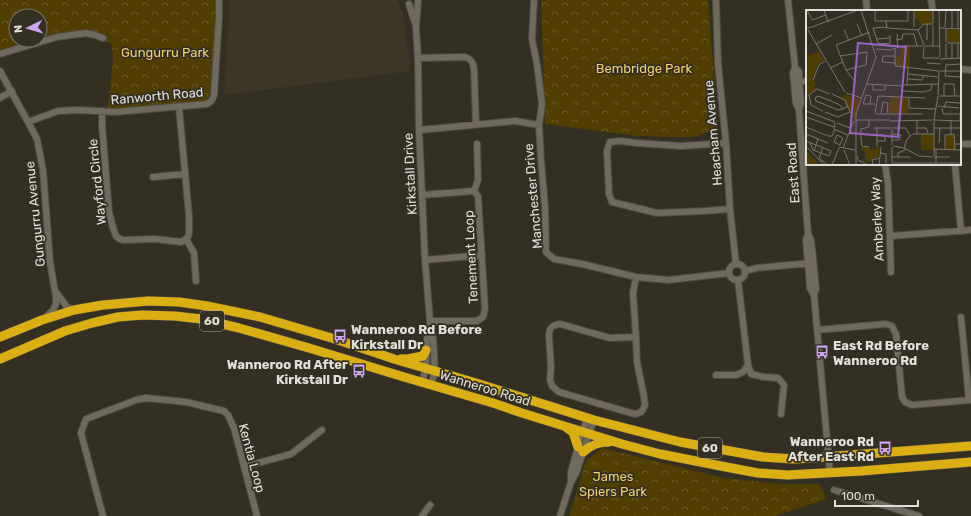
<svg xmlns="http://www.w3.org/2000/svg" width="971" height="516" viewBox="0 0 971 516" font-family="Rubik,sans-serif">
	<style>
		.built { fill: #3e3725 }
		.park { fill: url(#park-crowns); fill-rule: evenodd }
		.lines { fill: none; stroke-linecap: round; stroke-linejoin: round }
		.minor-casing { stroke: #4f4b41; stroke-width: 8 }
		.highway-casing { stroke: #4f4b41; stroke-width: 10 }
		.minor { stroke: #6f6a5d; stroke-width: 6 }
		.highway { stroke: #dbae13; stroke-width: 9 }
		.labels { text-anchor: middle; dominant-baseline: central; stroke-width: 3.5; stroke-linejoin: round; paint-order: stroke }
		.shield { fill: #332f23; stroke: #aeaaa2; stroke-width: 1 }
		.shield-label { font-size: 12px; font-weight: bold; fill: #e2dfd8 }
		.park-label { font-size: 13px; fill: #f1cd6d; stroke: #332f23 }
		.street-label { font-size: 13px; fill: #e2dfd8; stroke: #332f23 }
		.poi-label { font-size: 13px; font-weight: bold; fill: #e2dfd8; stroke: #332f23; text-anchor: start }
		.inset-road { fill: none; stroke: #79756b; stroke-width: 1 }
		.view { fill: #9a62c6; fill-opacity: 0.15; stroke: #9a62c6; stroke-width: 2 }
		.inset-edge { fill: none; stroke: #e2dfd8; stroke-width: 2 }
	</style>
	<defs>
		<pattern id="park-crowns" width="20" height="18" patternUnits="userSpaceOnUse"><rect width="20" height="18" fill="#503d00"/><path d="M2 6a3 3 0 1 1 6 0M12 15a3 3 0 1 1 6 0" fill="none" stroke="#695924"/></pattern>
	</defs>
	<rect width="100%" height="100%" fill="#332f23"/>
	<path class="built" d="M229,0H398V3L403,12L410,71L224,95L229,14Z"/>
	<path class="park" d="M0,0H218L210,103L107,112L113,60L112,45L103,38L86,33L0,54ZM16,16H40V40H16Z
		M541,0H708L718,129L693,137H668L638,136L545,124Z
		M602,448L724,478L781,484H820L826,499L776,516H569L586,461Z"/>
	<g class="lines">
		<g class="minor-casing">
			<path id="minor" d="M534,0L532,39L537,64L542,104L539,125L541,160L545,207L546,252L554,259L582,264L636,277L669,280L729,273
				M716,0L718,64L726,143L730,209L736,264
				M788,0L795,67L793,73L796,103L799,110L808,234L811,240L814,268L816,289L814,295
				M866,0L867,11
				M931,0L933,11
				M418,1L416,27L418,58L419,130L425,260L430,321L433,338L435,371L431,385
				M409,4L415,23
				M0,54L57,37L86,33L95,35L103,38
				M418,58L464,57C471,58 473,62 474,68L476,124
				M795,67L799,72V81L801,103L799,110
				M960,69L971,70
				M0,71L28,122L37,139L43,170L50,262L56,297V304L53,310L46,317
				M796,82L807,81
				M0,98L12,91
				M102,111V125L109,212L113,228L116,236L120,239L123,240L155,239L181,242L183,241L188,237L189,233V216L179,107
				M28,122L58,111L78,110L115,112L207,104C211,102 213,100 214,95L219,17V0
				M419,130L515,121L539,125
				M726,143L681,146L636,143L621,141L610,142L607,151L609,194L612,202L657,213L704,211L730,209
				M960,144H971
				M885,164L888,184L891,272
				M955,164L961,231
				M153,177L185,174
				M474,191L478,180L477,144
				M422,195L474,191L478,196L485,309L483,317L477,321H430
				M808,234L806,240L808,263L810,288L814,295L830,473
				M890,236L971,230
				M186,239L194,253L196,281
				M425,260L482,255
				M729 272a8 8 0 1 1 16 0a8 8 0 1 1-16 0Z
				M745,271L757,268L811,263
				M56,292L67,307L74,310
				M961,317L969,400
				M817,330L886,324L892,326L896,334L902,397L905,402L912,405L971,400
				M636,337L610,338L560,324C552,325 549,328 549,336L551,367L550,380L552,386L559,392L631,413L636,414L641,412L643,409L645,405L644,397L637,362L636,337L633,293L636,277
				M748,365L751,374L764,377L778,378L784,385L781,414
				M716,375H736L743,372L748,365L738,280
				M422,383L426,368L427,339L429,326
				M244,467L291,454L322,430
				M571,481V472L582,432L588,418
				M834,490L919,516
				M103,516L81,433L86,419L136,400L146,398L186,402L224,411L228,415L234,428L257,516
				M422,516L430,505
				M560,516L571,482L576,473L589,434L594,420"/>
		</g>
		<g class="highway-casing">
			<path id="highway" d="M0,337L42,320L74,310L103,305L148,301L179,302L207,306L260,317L335,339L394,359L476,383L594,420L680,442L763,457L793,459L811,458L971,446
				M0,359L65,331L92,323L118,317L142,315L175,316L201,319L239,328L309,348L404,377L493,403L522,413L622,444L660,454L726,467L758,473L788,475L861,471L971,462
				M401,359H408L423,356L426,350
				M567,428L573,432L578,447
				M583,452C591,445 598,442 609,442"/>
		</g>
		<use href="#minor" class="minor"/>
		<use href="#highway" class="highway"/>
	</g>
	<defs>
		<g id="bus-bare" transform="scale(1.08)"><path d="M-5-6H5V4H4V6H2V4H-2V6H-4V4H-5ZM-3.5-4V0h7V-4ZM-3.5 1.2v1.5H-2V1.2ZM2 1.2v1.5H3.5V1.2Z" fill="#c9a5ee" stroke="#332f23" stroke-width="2.5" paint-order="stroke"/></g>
	</defs>
	<g fill-rule="evenodd">
		<use href="#bus-bare" x="340" y="336"/>
		<use href="#bus-bare" x="822" y="352"/>
		<use href="#bus-bare" x="359" y="371"/>
		<use href="#bus-bare" x="885" y="448"/>
	</g>
	<g class="labels">
		<g class="shield">
			<rect x="200" y="311" width="24" height="20" rx="3"/>
			<rect x="698" y="438" width="24" height="20" rx="3"/>
		</g>
		<g class="shield-label">
			<text x="212" y="321">60</text>
			<text x="710" y="448">60</text>
		</g>
		<g class="park-label">
			<text x="165" y="52">Gungurru Park</text>
			<text x="644" y="68">Bembridge Park</text>
			<text x="613" y="476">James<tspan x="613" dy="15">Spiers Park</tspan></text>
		</g>
		<g class="street-label">
			<text transform="translate(157 96) rotate(-5)">Ranworth Road</text>
			<text transform="translate(713 133) rotate(-95)">Heacham Avenue</text>
			<text transform="translate(793 173) rotate(-94)">East Road</text>
			<text transform="translate(410 174) rotate(-93)">Kirkstall Drive</text>
			<text transform="translate(97 182) rotate(-96)">Wayford Circle</text>
			<text transform="translate(533 196) rotate(-95)">Manchester Drive</text>
			<text transform="translate(35 214) rotate(-96)">Gungurru Avenue</text>
			<text transform="translate(877 219) rotate(-93)">Amberley Way</text>
			<text transform="translate(471 257) rotate(-93)">Tenement Loop</text>
			<text transform="translate(485 388) rotate(17)">Wanneroo Road</text>
			<text transform="translate(252 458) rotate(75)">Kentia Loop</text>
		</g>
		<g class="poi-label">
			<text x="351" y="329">Wanneroo Rd Before<tspan x="351" dy="15">Kirkstall Dr</tspan></text>
			<text x="833" y="345">East Rd Before<tspan x="833" dy="15">Wanneroo Rd</tspan></text>
			<text x="348" y="364" text-anchor="end">Wanneroo Rd After<tspan x="348" dy="15">Kirkstall Dr</tspan></text>
			<text x="874" y="441" text-anchor="end">Wanneroo Rd<tspan x="874" dy="15">After East Rd</tspan></text>
		</g>
	</g>
	<g transform="translate(806 10)">
		<rect width="155" height="155" fill="#332f23"/>
		<path d="M109,0H127L126,14L115,16L112,9H109ZM141,19L155,20V33L141,32ZM95,36H104V58L89,56V46L95,47ZM0,41L1,45L13,42L18,50L12,54L6,70L10,72L8,77L11,79L4,83L0,93ZM39,84L54,90L49,110L36,88ZM84,87L102,88V103H82ZM115,124H127V140H115ZM149,124V140L140,139V125ZM55,137H64V140L74,137L72,147L67,148L62,153L59,151V140H55ZM0,141L6,147L13,155H0Z" fill="#503d00"/>
		<path class="inset-road" d="M1,0L6,10L20,5M18,0L22,12M69,0V11H102V0M133,0L134,47M80,11L81,18L112,20L118,35M127,13V0M51,14L56,26M121,14V30M127,15V36M0,17L3,18L52,0M81,17L67,18L72,33L84,34V25M108,17V0M139,17L140,0M133,18L155,19M38,19L43,31M146,19V0M152,19V0M2,20L39,82M112,20L118,14H127M91,24L92,38M71,29L84,28M90,30L96,29L97,24H108L111,36M140,32V18M141,33H155M10,34L26,25M118,36H134M118,37L117,48H133M70,39L84,40L96,36H117M89,39V56L133,61M34,46L61,42L60,55L40,60M140,48V34M146,48V33M152,48V33M134,49L155,48M89,53L76,52L77,46H89M121,53L134,54M155,54L140,55L139,66L155,67M24,58L37,52M134,61H155M102,64L132,67M102,69L116,70L118,65M7,70L13,55L19,51M50,73L40,60L30,35L64,22M61,74L97,76M67,75V80H79V75M98,75L132,74M101,75L102,58M97,81L117,82L125,80L126,74M40,83L56,88M132,85L133,61M133,86H155M138,86V74H148L149,86M103,87V98L129,99M64,94L65,86L60,85L57,94H69M132,96L153,98M136,98L137,104H155M138,98L140,92L154,93M37,99L34,95L23,90L12,86L9,88L10,91L32,100L37,99L42,96M0,101L29,112M17,101L5,95L3,85L11,79L24,84M19,102L32,107L44,102L39,90L26,84M69,103L72,86L119,88M75,103L77,92L82,93L81,104M70,104H117M0,107L28,117M50,110H84M63,110V117L55,119V130L56,136L63,137M111,110V123M128,110L155,111M128,110L132,86M84,111L127,110M128,111V146M154,111L155,91M31,113L44,118M0,117L22,126M68,118H85M87,118H100L104,126M111,118H120L122,123M128,118H155V134H149M28,119L42,125M0,124L22,133M145,124V111M31,125L37,128L34,135L28,132ZM22,126H26L28,122L29,113M86,130H93L95,125L86,124M0,131L25,141L23,146L7,140L4,132M71,131H79V125H71M133,133L134,118M86,135V119M0,136L18,155M87,136L98,138L113,146L127,147M17,137L13,148L22,155M33,137L49,140M71,137V118M86,137V153M37,138L48,111M98,138L101,129L107,124H128M128,139L155,140M130,139V153M38,140L44,155M139,140V125L148,124L149,140M8,141L12,129M74,143L80,144V155M51,146L52,150L62,155M86,147H104M92,147V143L101,139M128,147H144M86,153H155M26,155L33,138M50,155V104L70,47L55,0M67,155L66,150L73,148M73,155L75,137"/>
		<path class="view" d="M52,33L100,37L92,127L44,123Z"/>
		<rect width="155" height="155" class="inset-edge"/>
	</g>
	<g transform="translate(28 28) rotate(265)"><circle r="19" fill="#332f23" stroke="#79756b"/>
	<path d="M0-3L7 15L0 10L-7 15Z" fill="#c9a5ee"/>
	<text y="-6" font-size="11" font-weight="bold" text-anchor="middle" fill="#e2dfd8">N</text>
	</g>
	<path d="M835 500v6h83v-6" fill="none" stroke="#e2dfd8" stroke-width="2"/>
	<text x="841" y="500" font-size="12" fill="#e2dfd8" stroke="#332f23" stroke-width="3" paint-order="stroke">100 m</text>
</svg>
